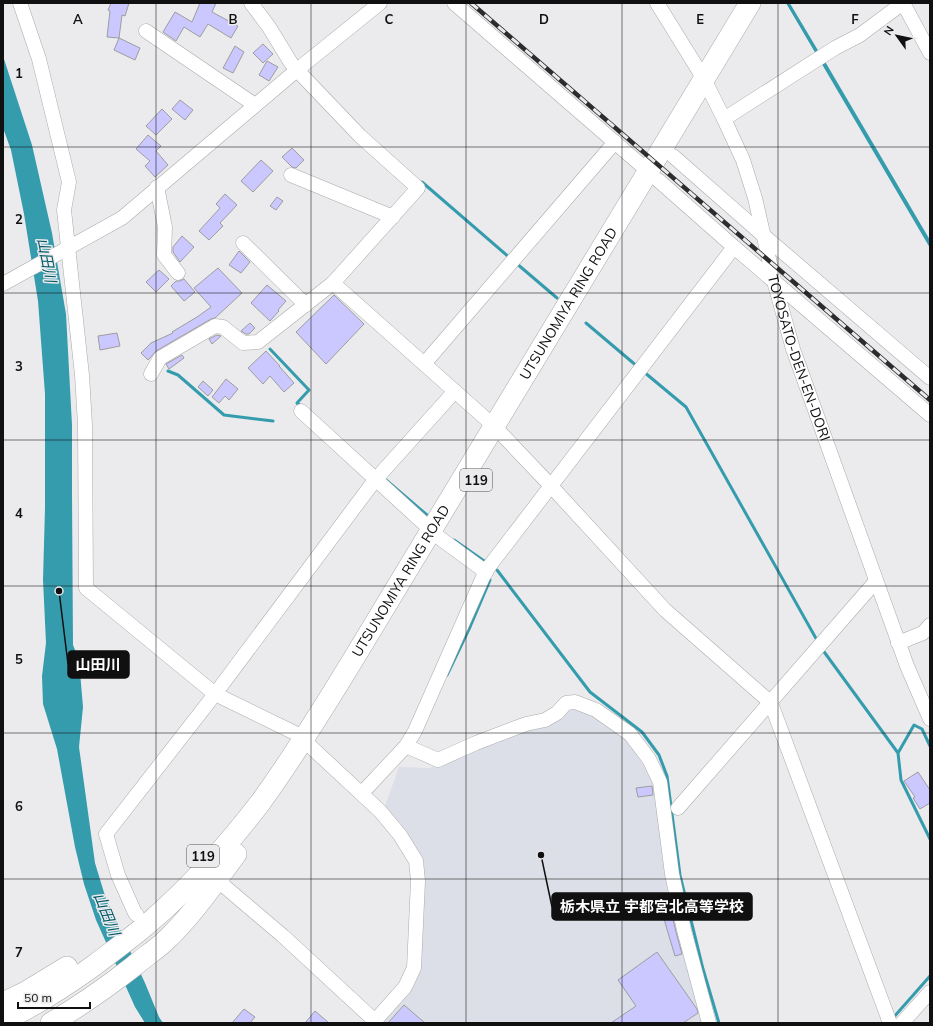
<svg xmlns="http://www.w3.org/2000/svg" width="933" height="1026" viewBox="0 0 933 1026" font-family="Mulish,'Noto Sans JP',sans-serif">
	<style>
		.built { fill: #dddfe8 }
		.water { fill: #359cad }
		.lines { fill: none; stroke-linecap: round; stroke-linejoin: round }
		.stream { stroke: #359cad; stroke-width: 3 }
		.building { fill: #cac8ff; stroke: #9d9d9e }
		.minor-casing { stroke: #a9aaab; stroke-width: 15 }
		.highway-casing { stroke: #a9aaab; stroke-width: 22 }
		.minor { stroke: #fff; stroke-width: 14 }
		.highway { stroke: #fff; stroke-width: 21 }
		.rail-casing { stroke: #2c2c2d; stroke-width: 4.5 }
		.rail { stroke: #ebebed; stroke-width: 3; stroke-dasharray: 9; stroke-linecap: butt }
		.grid { fill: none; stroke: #101011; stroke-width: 1; stroke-opacity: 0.55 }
		.labels { text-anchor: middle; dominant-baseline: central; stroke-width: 3; stroke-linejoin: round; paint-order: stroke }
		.shield { fill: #ebebed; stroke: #525253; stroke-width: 1 }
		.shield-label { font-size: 13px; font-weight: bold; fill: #101011 }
		.street-label { font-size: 14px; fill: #101011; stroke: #ebebed }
		.water-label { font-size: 15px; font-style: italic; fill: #005a67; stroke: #ebebed }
		.grid-label { font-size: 13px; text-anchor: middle; font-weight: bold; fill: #101011; stroke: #ebebed; stroke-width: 3; stroke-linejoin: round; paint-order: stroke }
		.leader { fill: none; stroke: #101011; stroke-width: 1.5 }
		.callout-dot { fill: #101011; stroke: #ebebed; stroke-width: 1.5 }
		.callout { fill: #101011; stroke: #101011; stroke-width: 1.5 }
		.callout-label { font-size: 15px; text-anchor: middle; font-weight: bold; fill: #fff }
	</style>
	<rect width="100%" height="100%" fill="#ebebed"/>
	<path class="built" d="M571,705L600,718L633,746L654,786L703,1023H381L402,1000L423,868L413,842L385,806L399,767L430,768Z"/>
	<path class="water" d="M786,3H788L930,244V248Z
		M3,56L32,145L52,233L66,314L72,425V493L73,645L79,660L83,707L79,747L95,863L106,899L145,983L159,1017L163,1023H145L135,1007L96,920L84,884L75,847L57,749L43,704L42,676L46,643L43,580L45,508V394L38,301L24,214L11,150L3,128Z"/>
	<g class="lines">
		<path class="stream" d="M788,3L819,55
			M823,61L930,243
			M422,182L510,258
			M516,263L557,298
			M586,323L638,367
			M270,349L309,390L297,403L302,407
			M168,371L178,375L224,415L273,421
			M644,372L686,407L818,642
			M386,480L427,515
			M454,540L487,563
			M497,570L590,692L642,732L659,755L667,776L680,875L703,969L719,1023
			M822,649L898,753L914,725L922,729L930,746
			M447,675L470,627L490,580
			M898,753L901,780L930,839
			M893,1018L930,976"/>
	</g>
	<path class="building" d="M111,3H129L125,16L122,15L119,38L107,37L110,11L108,10Z
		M200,3H216L212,12L238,26L231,38L208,24L200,37L184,27L176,41L163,32L175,12L192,22Z
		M119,38L140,48L135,60L114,50Z
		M263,44L273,54L263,63L253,53Z
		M235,46L244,52L233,73L223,68Z
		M267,61L278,67L269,81L259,75Z
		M180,100L193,110L185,120L172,109Z
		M162,109L172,119L156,135L146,126Z
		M148,135L161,146L156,151L168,165L155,177L145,166L150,161L136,149Z
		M292,148L304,160L296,168L292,167L282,157Z
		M261,160L273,171L253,192L241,181Z
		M225,194L237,205L220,223L223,226L209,240L199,231L220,208L216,204Z
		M277,197L283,201L276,210L270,206Z
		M182,236L194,247L180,262L173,252V247Z
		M239,251L250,262L241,273L229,265Z
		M218,268L242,293L215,318L211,319L156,351L148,360L141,353L151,343L173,333L172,332L197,317L211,307L194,288Z
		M159,270L169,279L156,292L146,282Z
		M184,279L195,292L184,301L171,286L176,281H180Z
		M267,285L286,301L278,310L279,311L270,321L251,303Z
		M334,295L364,324L326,364L296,332Z
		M250,323L255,328L249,334H246L241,331Z
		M117,333L120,346L100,350L98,336Z
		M217,335L221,336L212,344L209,339Z
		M266,351L280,366H279L294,383L284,392L270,376L263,384L248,368Z
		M182,355L184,358L169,369L166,364Z
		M226,379L238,389L229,400L225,396L219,403L212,397Z
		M203,381L213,390L208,396L198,387Z
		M918,772L930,790V803L920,809L913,798L915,797L904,781Z
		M652,786L653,795L638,797L636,788Z
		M667,894L676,932L682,954L675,956L666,926L658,896Z
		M657,952L697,1009L698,1013L683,1023H611L636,1006L618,980Z
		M404,1005L425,1023H388Z
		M244,1009L255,1017L250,1023H232Z
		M315,1011L329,1023H305Z"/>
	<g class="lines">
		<g class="minor-casing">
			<g id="minor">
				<path d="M20,3L39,59L69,182L64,210L82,375L85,425L86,588L215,694L297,734L380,811L400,835L416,861L418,881L414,968L405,987L373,1023"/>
				<path d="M251,3L269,27L291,63L297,70L360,136L418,188L333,283L494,426L551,486L665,610L770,702L772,706L890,1023"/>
				<path d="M454,3L648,171"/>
				<path id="s1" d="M657,3L704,79L724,119L743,160L755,198L774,281L793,349L907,666L930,719"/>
				<path d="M903,3L930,53"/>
				<path d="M146,31L255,105"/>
				<path d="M724,119L835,48L860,35L903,3"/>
				<path d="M673,156L763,235L930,378"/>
				<path d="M291,175L393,217"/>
				<path d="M658,180L734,247L930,415"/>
				<path d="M157,187L165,227L164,255L178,273"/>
				<path d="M243,243L306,305"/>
				<path d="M3,284L122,218L297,70L380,3"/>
				<path d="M424,364L615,142"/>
				<path d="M151,374L160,358L215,326L223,327L243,343L258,342L333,283"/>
				<path d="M301,411L441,539L486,572"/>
				<path d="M898,643L923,633L930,625"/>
				<path d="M406,746L438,760L476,743L526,724L545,720L557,713L566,703L575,702L596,710L630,734L649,759L660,782L672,874L684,930L709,1023"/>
				<path d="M362,793L406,746L415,731L483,577L488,568L734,247"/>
				<path d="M678,808L876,581"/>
				<path d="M217,880L283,936L375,1021"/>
				<path d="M137,915L135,913L118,875L106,834L215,694L375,480L455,391"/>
				<path d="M902,1023L930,992"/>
			</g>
		</g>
		<g class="highway-casing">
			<g id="highway">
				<path d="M3,1003L26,992L67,967"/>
				<path id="s2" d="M3,1021C36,1005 67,985 96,964C114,950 134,936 151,921C191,886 227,846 260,803C293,758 322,710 351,663L750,3"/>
				<path d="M51,1023C80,1006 107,987 134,966C143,958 154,951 163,943C191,917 213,885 236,854"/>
			</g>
		</g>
		<use href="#minor" class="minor"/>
		<use href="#highway" class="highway"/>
		<g class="rail-casing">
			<path id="rail" d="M471,3L930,400"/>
		</g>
		<use href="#rail" class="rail"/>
	</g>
	<path class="grid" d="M156,3V1023M311,3V1023M466,3V1023M622,3V1023M778,3V1023M3,147H930M3,293H930M3,440H930M3,586H930M3,733H930M3,879H930"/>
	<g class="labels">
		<g class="shield">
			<rect x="460" y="469" width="32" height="22" rx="3"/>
			<rect x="187" y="845" width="32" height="22" rx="3"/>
		</g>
		<g class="shield-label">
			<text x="476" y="480">119</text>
			<text x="203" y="856">119</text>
		</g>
		<g class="street-label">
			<text stroke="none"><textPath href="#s2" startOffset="927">UTSUNOMIYA RING ROAD</textPath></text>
			<text stroke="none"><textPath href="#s1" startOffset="385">TOYOSATO-DEN-EN-DORI</textPath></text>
			<text stroke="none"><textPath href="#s2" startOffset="603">UTSUNOMIYA RING ROAD</textPath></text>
		</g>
		<g class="water-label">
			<text transform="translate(47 260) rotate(79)">山田川</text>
			<text transform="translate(107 914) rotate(68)">山田川</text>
		</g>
	</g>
	<g class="grid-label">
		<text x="78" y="24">A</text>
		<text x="233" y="24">B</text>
		<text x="389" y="24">C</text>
		<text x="544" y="24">D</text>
		<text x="700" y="24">E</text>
		<text x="855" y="24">F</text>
		<text x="19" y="78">1</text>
		<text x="19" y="224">2</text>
		<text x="19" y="371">3</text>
		<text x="19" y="518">4</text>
		<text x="19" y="664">5</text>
		<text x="19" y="811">6</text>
		<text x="19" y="957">7</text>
	</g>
	<path class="leader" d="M59 591L68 664M541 855L552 907"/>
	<g class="callout-dot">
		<circle cx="59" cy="591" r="4"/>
		<circle cx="541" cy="855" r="4"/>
	</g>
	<g class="callout">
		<rect x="68" y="651" width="61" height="27" rx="4"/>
		<rect x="552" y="893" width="200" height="27" rx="4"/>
	</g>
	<g class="callout-label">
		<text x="98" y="670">山田川</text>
		<text x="652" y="912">栃木県立 宇都宮北高等学校</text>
	</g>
	<rect width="933" height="1026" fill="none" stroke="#101011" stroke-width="8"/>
	<g transform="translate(897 36) rotate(303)" stroke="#ebebed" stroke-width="3" paint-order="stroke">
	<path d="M0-3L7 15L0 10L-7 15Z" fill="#101011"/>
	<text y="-6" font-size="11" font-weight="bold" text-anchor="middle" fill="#101011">N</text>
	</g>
	<path d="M18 1002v6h72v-6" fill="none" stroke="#101011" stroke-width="2"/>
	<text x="24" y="1002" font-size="12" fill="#101011" stroke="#ebebed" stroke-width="3" paint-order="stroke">50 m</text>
</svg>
